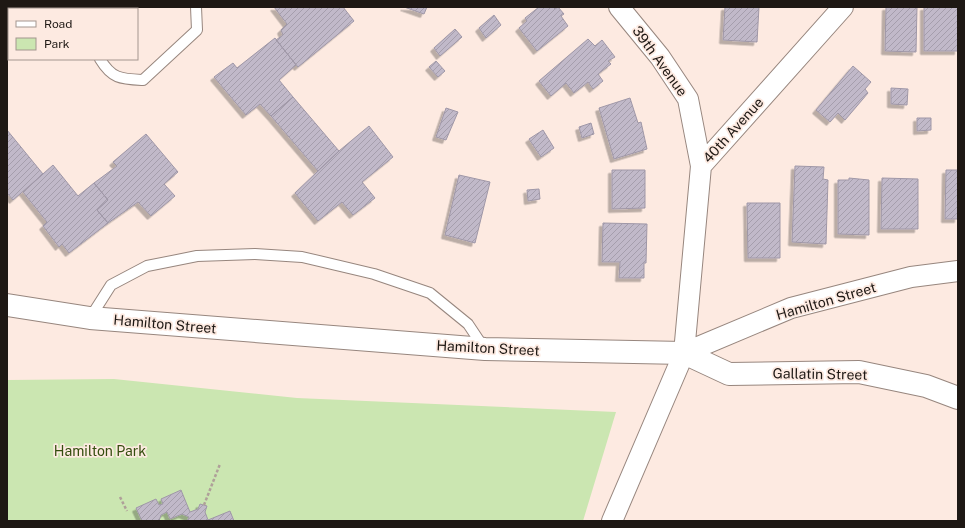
<svg xmlns="http://www.w3.org/2000/svg" width="965" height="528" viewBox="0 0 965 528" font-family="'Public Sans',sans-serif">
	<style>
		.park { fill: #cbe6b1 }
		.building { fill: url(#building-hatch); stroke: #9f97a7; filter: url(#shadow) }
		.lines { fill: none; stroke-linecap: round; stroke-linejoin: round }
		.service-casing { stroke: #97867e; stroke-width: 12 }
		.minor-casing { stroke: #97867e; stroke-width: 22 }
		.tertiary-casing { stroke: #97867e; stroke-width: 24 }
		.path { stroke: #afa099; stroke-width: 2.5; stroke-dasharray: 3 2; stroke-linecap: butt }
		.service { stroke: #fff; stroke-width: 10 }
		.minor { stroke: #fff; stroke-width: 20 }
		.tertiary { stroke: #fff; stroke-width: 22 }
		.labels { text-anchor: middle; dominant-baseline: central; stroke-width: 3.5; stroke-linejoin: round; paint-order: stroke }
		.street-label { font-size: 14px; fill: #1e1814; stroke: #fdeae1 }
		.park-label { font-size: 14px; fill: #354e0f; stroke: #fdeae1 }
	</style>
	<defs>
		<pattern id="building-hatch" width="6" height="6" patternUnits="userSpaceOnUse"><rect width="6" height="6" fill="#c1b9c9"/><path d="M-1 1l2-2M0 6l6-6M5 7l2-2" fill="none" stroke="#a59eac"/></pattern>
		<filter id="shadow"><feDropShadow dx="-3.5" dy="3.5" stdDeviation="0" flood-color="#0004"/></filter>
	</defs>
	<rect width="100%" height="100%" fill="#fdeae1"/>
	<path class="park" d="M114,379L297,398L616,412L583,521H7V380Z"/>
	<path class="building" d="M7,7H32L29,9H9V25L7,27Z
		M274,7H343L354,21L298,67L276,40L283,35L281,30L287,24Z
		M404,7H427L424,14Z
		M539,7H553L555,9L558,7L564,14L561,16L568,26L537,51L519,28L527,21L525,18Z
		M725,7H759L757,42L723,40Z
		M886,7H917L916,52L885,51Z
		M924,7H958V51H924Z
		M494,15L501,25L486,38L479,28Z
		M455,29L462,37L440,56L434,48Z
		M275,38L296,65L279,80L293,97L271,116L260,104L246,115L214,77L233,63L237,68Z
		M588,39L595,46L602,40L615,57L608,61L611,64L598,74L603,81L593,89L588,82L574,93L566,83L551,96L539,81Z
		M436,61L445,71L438,77L429,67Z
		M853,66L871,82L865,89L868,93L845,120L838,113L830,122L816,110Z
		M891,88L908,89L907,105L891,104Z
		M293,97L339,151L318,171L271,116Z
		M630,98L638,123L641,122L647,149L614,159L599,108Z
		M446,108L458,112L446,140L436,137Z
		M917,118H931V130L917,131Z
		M591,123L594,134L582,138L579,127Z
		M369,126L393,157L362,182L375,198L353,215L342,202L318,221L295,193L339,151Z
		M7,130L43,174L13,200L7,193Z
		M543,130L554,148L541,157L529,139Z
		M146,134L178,172L164,184L175,196L151,216L138,202L108,223L97,210L108,200L94,183L117,166L113,162Z
		M53,165L78,196L94,183L108,200L97,210L108,223L69,253L62,244L59,247L43,226L47,222L23,192Z
		M795,166L824,167L823,179L828,180L826,244L792,242Z
		M612,170H645V208L612,209Z
		M946,170H958V219H945Z
		M459,175L490,182L475,243L445,235Z
		M849,178L869,180V235L838,234V180H849Z
		M882,178L918,179V229H881Z
		M539,189L540,199L528,201L527,190Z
		M747,203H780V258H748Z
		M603,223L647,224L646,263H644V278H619L620,262H602Z
		M181,490L190,512L198,509L200,504L207,506L205,512L208,520L230,511L234,521H187L189,517L182,514L170,519L167,512L161,515L159,521H142L136,508L156,499L159,505L163,504L161,499Z"/>
	<g class="lines">
		<g class="service-casing">
			<path id="service" d="M100,7L101,9
				M116,9L118,7
				M100,59C112,79 121,79 143,80L197,30L196,7
				M90,318L111,285L147,266L197,256L255,254L302,257L374,274L430,293L468,324L484,348"/>
		</g>
		<g class="minor-casing">
			<path id="minor" d="M619,7L660,57L688,99L701,166
				M684,353L791,308L911,277L958,271
				M612,521L684,353L701,166L843,7"/>
		</g>
		<g class="tertiary-casing">
			<path id="tertiary" d="M7,305L90,318L485,349L684,353L729,374L859,372L926,386L958,398"/>
		</g>
		<path class="path" d="M120,497L127,511
			M204,505L220,464"/>
		<use href="#service" class="service"/>
		<use href="#minor" class="minor"/>
		<use href="#tertiary" class="tertiary"/>
	</g>
	<g class="labels">
		<g class="street-label">
			<text transform="translate(660 61) rotate(54)">39th Avenue</text>
			<text transform="translate(733 130) rotate(-48)">40th Avenue</text>
			<text transform="translate(826 301) rotate(-16)">Hamilton Street</text>
			<text transform="translate(165 324) rotate(5)">Hamilton Street</text>
			<text transform="translate(488 348) rotate(3)">Hamilton Street</text>
			<text transform="translate(820 374) rotate(1)">Gallatin Street</text>
		</g>
		<g class="park-label">
			<text x="100" y="451">Hamilton Park</text>
		</g>
	</g>
	<rect width="965" height="528" fill="none" stroke="#1e1814" stroke-width="16"/>
	<rect x="8" y="8" width="130" height="52" fill="#fdeae1" stroke="#a4968f"/>
	<rect x="16" y="21" width="20" height="6" fill="#ffffff" stroke="#a4968f"/>
	<text x="44" y="28" font-size="12" fill="#1e1814">Road</text>
	<rect x="16" y="38" width="20" height="12" fill="#cbe6b1" stroke="#a4968f"/>
	<text x="44" y="48" font-size="12" fill="#1e1814">Park</text>
</svg>
